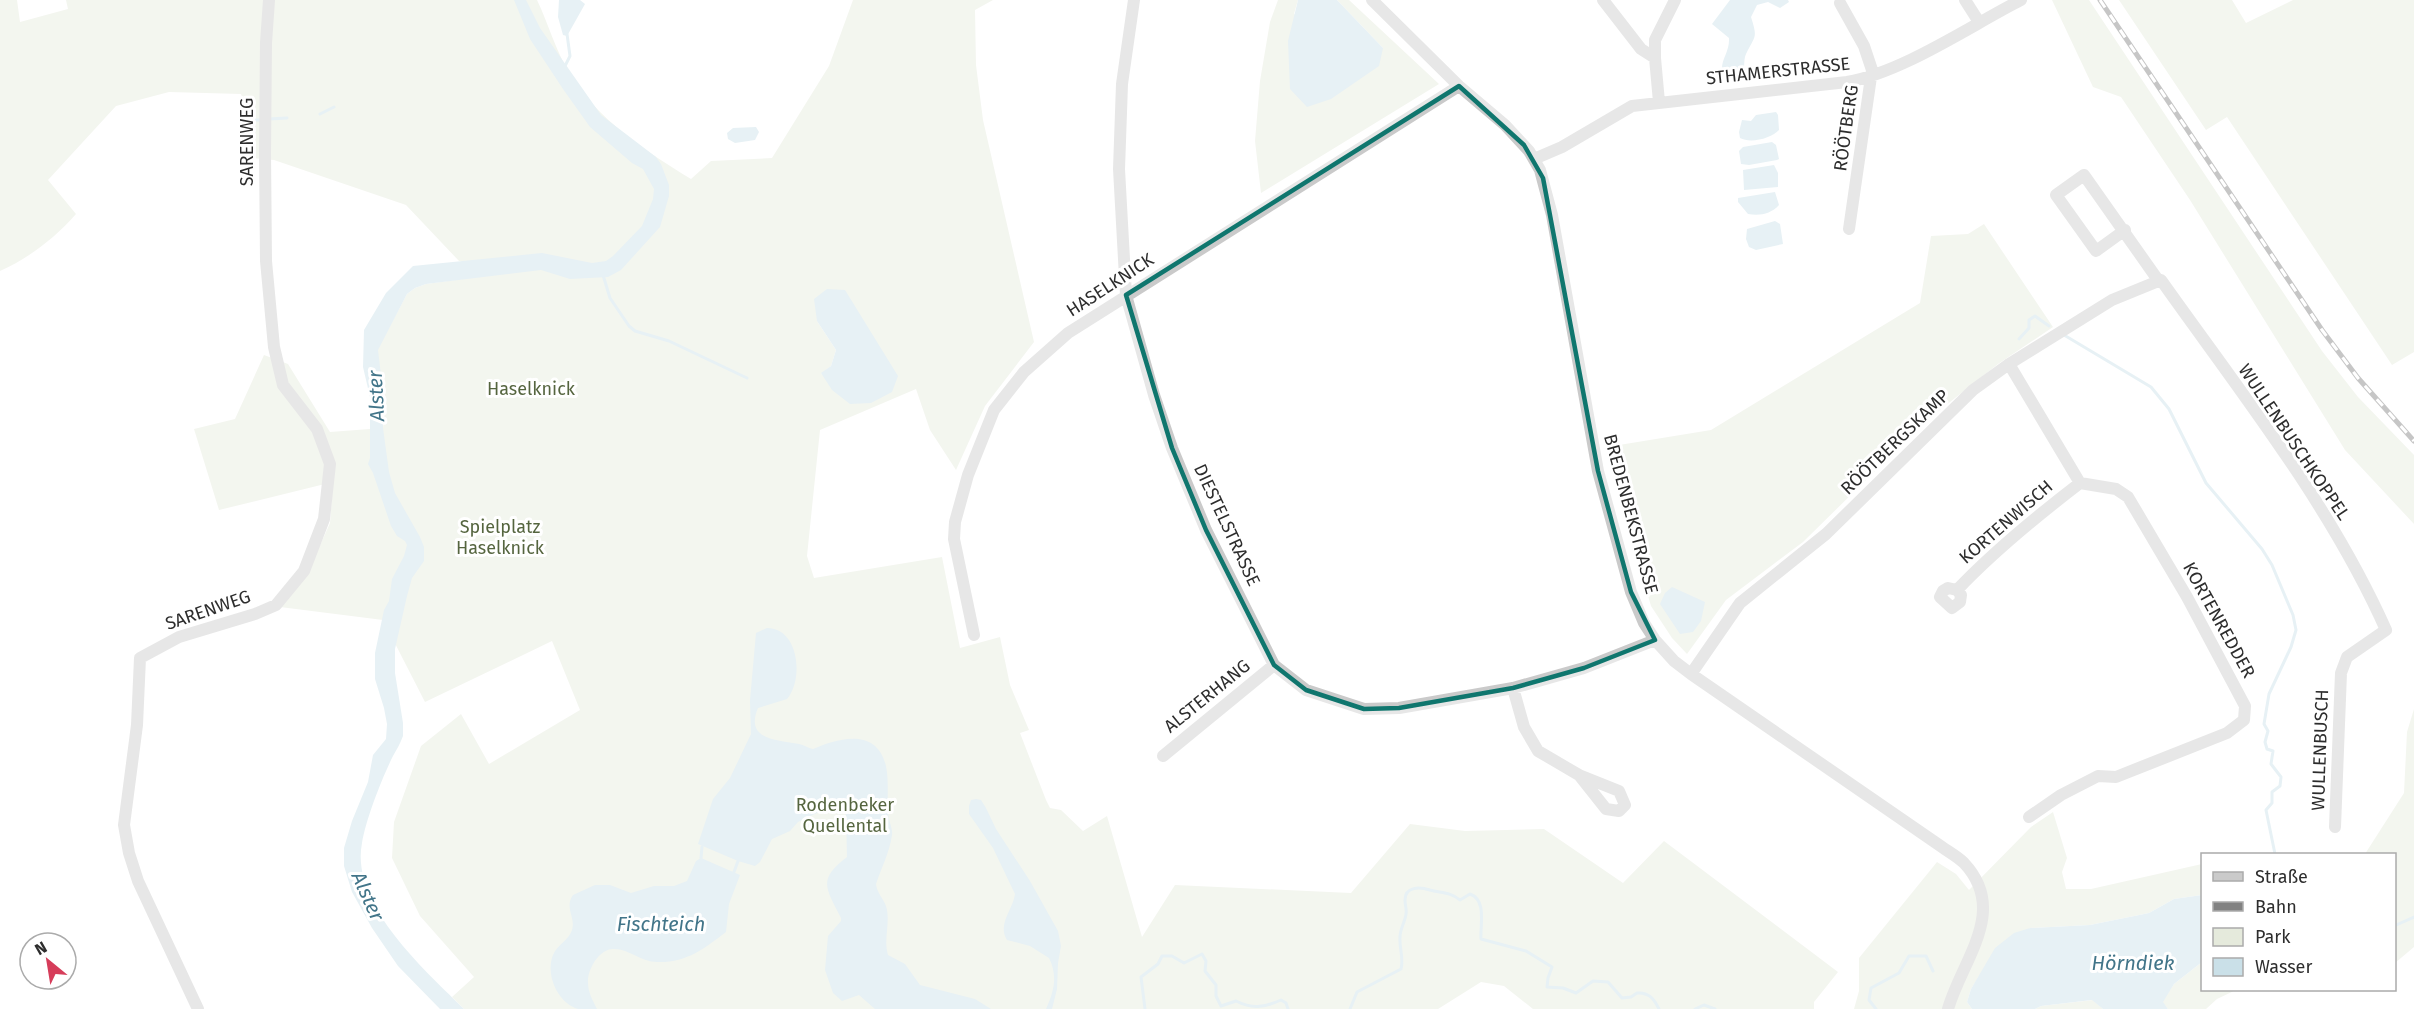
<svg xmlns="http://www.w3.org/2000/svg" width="2414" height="1009" viewBox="0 0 2414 1009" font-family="'Fira Sans',sans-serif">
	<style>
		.green { fill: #e5eadc; fill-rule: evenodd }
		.water { fill: #cae0e8 }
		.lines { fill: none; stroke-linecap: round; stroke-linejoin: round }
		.stream { stroke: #cae0e8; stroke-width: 3 }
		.minor { stroke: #cacaca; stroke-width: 12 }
		.rail-casing { stroke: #828282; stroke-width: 5 }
		.rail { stroke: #fff; stroke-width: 3; stroke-dasharray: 9; stroke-linecap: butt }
		.marked { fill: none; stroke: #0f766e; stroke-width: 4.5; stroke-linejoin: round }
		.labels { text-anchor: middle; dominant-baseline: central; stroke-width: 6; stroke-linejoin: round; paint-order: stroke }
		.street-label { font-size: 18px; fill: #2d2d2d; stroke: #fff }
		.park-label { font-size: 18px; fill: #55653f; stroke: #fff }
		.water-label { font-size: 20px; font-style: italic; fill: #427589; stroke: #fff }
	</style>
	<rect width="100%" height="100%" fill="#fff"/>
	<path class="green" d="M0,0H17L20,22L68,9L66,0H537C548,23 556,51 569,73C598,120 645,151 691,179L711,161L772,158L829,66L853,0H993L975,10L976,65L983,120L1034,342L985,406L956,470L930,430L916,389L820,430L807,556L814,578L942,557L960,648L1000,637L1010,685L1029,730L1020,733L1046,800L1050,808L1061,810L1083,831L1107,816L1142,937L1175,885L1351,893L1410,824L1465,831L1544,829L1623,883L1664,841L1838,972L1814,1002V1009H1533L1504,986L1481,982L1438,1009H464L452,997L474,977L420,916L392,858L394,822L421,746L461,714L489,764L580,710L552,641L425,702L383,620L280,607L308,572L330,523L333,482L219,510L194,429L235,419L264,355L288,364L330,432L383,428L385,407L377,350L407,294L415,288L426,284L514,272L459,261L406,205L274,160L251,158L250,131L241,94L169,92L116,106L48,180L76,214C55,238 29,258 0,271ZM817,321L891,392L821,374L831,366L836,350Z
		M1278,0H1298L1294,14L1383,48L1337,0H1349L1439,84L1261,193L1255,141L1260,81L1270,22Z
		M2052,0H2089L2322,351L2358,397L2414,455V524L2345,450L2190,200L2121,97L2093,87Z
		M2119,0H2232L2246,23L2293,0H2414V352L2392,365L2227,117L2206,130Z
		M1984,224L2053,327L1998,364L1926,421L1803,542L1726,600L1687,654L1672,638L1651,606L1644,582L1613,446L1711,430L1920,303L1931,236L1968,234Z
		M2414,709V947L2395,963L2394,854H2365L2404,793L2407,732Z
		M2053,812L2067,858L2062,872L2066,889H2091L2202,864V895L2174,899L2149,913L2090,925L2030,928L1987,964L1971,989L1967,1002L1972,1009H1854L1859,991V958L1937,862L1956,874L1969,890L2031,827Z
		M2202,962V990H2236L2217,999L2206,1009H2168L2162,1002L2174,984Z
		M2093,1000L2103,1009H2035L2041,1006Z"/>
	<path class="water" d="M514,0H526L540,28L601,115L656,157L661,164L669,185V196L660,227L621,270L608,277L570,279L541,270L426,284L415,288L407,294L378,350L383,392V428L389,472L395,493L420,537L424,547V561L412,578L407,596L395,649V673L403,723V736C400,744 397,749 393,756C382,778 366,819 362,843C350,905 425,970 464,1009H440L398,966L372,928L352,892L344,866V848L352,821L368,782L373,755L386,739L387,724L384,708L375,679V653L384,610L389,601L392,579L404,556L407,545L405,541L397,536L391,526L373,473L368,464L370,458V397L363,367L364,330L386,293L413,266L542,253L592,263L606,261L613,256L642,226L653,199L654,189L643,169L632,163L590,127L563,89L530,39Z
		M559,0H580L585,4L567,36L563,35L558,17Z
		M1298,0H1337L1383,48L1379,66L1331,99L1307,107L1290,89L1288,41Z
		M1730,0H1788L1789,2L1780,8L1768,2L1757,5L1751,17C1758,39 1755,35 1746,54C1743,60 1745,72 1743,79L1737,81L1726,80C1715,64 1730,55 1729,38L1712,24Z
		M1776,112L1778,115L1779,130C1772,138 1751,144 1740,138L1739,132L1742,120L1751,121L1756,115Z
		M756,127L759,132L755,140L735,143L728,139L727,133L733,128Z
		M1772,142L1776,145L1779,159L1777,160L1749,165L1741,164L1739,151L1743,147Z
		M1774,165L1778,173V187L1744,190L1743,170Z
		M1775,192L1779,205C1771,214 1760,216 1748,214L1738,202V198Z
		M1775,221L1780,224L1783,244L1756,250L1749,247L1746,239L1747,229Z
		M827,289L845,290L898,376L892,392L871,403L850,404L832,390L821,373L831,366L836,350L817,321L814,299Z
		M1672,587L1705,602L1701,621L1693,632L1680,634L1660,604L1665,593Z
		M767,628C799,628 804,679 787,699L758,708C744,741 779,740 799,744C804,745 808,748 813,749C838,738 877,727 886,766C889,781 887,797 888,812C888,820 893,828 892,835C890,851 881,869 876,884C877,893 883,898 886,906C891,922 883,939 888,955L905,964L920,985L975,999L991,1009H875L859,995L842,1001L833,993L825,970L828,936L841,921V918C826,888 817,880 847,857L846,815L839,802L829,804L823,810L798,822L790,831L772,839L760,862L755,866L738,861L698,844L713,799L730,778L751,734L750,700L756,633Z
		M976,799L981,800L986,808L996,829L1030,881L1058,931L1061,946L1058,963L1057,989L1052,1009H1046C1054,991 1058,976 1049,958L1030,946L1007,940C997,924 1013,910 1015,894L993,848L969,814V806L971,800Z
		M701,858L740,875L729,904L726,932C704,949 686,963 657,962C641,962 628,948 613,949C599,949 587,970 588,983C588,992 593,1001 597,1009C591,1009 583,1009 578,1009C558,1003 545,975 553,955C557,945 569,940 572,930C576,917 564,908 573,895L595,885H610L631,893L654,886H674L687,881L696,861Z
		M2202,895V962L2174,984L2163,1002L2168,1009H2103L2092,1000L2041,1006L2035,1009H1972L1967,1002L1971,989L1995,948L2014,933L2030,928L2090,925L2149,913L2174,899Z"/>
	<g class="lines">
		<path class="stream" d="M564,68L570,56L567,34
			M320,114L334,107
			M269,119L287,118
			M249,120H262
			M603,275L610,298L629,326L635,331L669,341L747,378
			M2064,335L2151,387L2169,409L2206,483L2262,549L2272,565L2293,615L2296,630L2291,647L2269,694L2264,724L2268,731L2265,742L2267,749L2273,751L2271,764L2281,777L2280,786L2272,792V803L2266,810L2275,854
			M2019,339L2029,328V320L2035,316L2049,326
			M701,858L702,847
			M734,872L738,861
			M2394,926L2414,917
			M1145,1009L1141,977L1158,964L1162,956H1172L1184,963L1202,954L1206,961L1205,971L1216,985V996L1221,1006L1236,1001C1252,1009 1263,1008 1281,1000L1286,1003L1288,1009
			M1350,1009L1357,992L1401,969C1404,958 1399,948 1400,937C1400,929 1405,922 1406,914C1407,909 1405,906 1405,900C1405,886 1420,887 1430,890C1441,893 1451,892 1460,900L1470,894C1487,900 1480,925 1481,939L1526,951L1552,967L1548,978L1547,987L1563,988L1576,993L1593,981L1608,982L1622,998L1631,997L1637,993C1649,992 1654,999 1659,1009
			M1695,1009L1704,1005L1715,1009
			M1876,1009L1869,1000L1871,988L1899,973L1909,956H1926L1933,971"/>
		<path class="minor" d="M1134,0L1122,84L1119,169L1126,295L1154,395L1172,448L1206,530L1274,665L1306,690L1364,709L1399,708L1513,688L1584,668L1655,640
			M1372,0L1459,86L1505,125L1529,151L1540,170L1552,215L1598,471L1631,592L1644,623L1655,640L1674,661L1691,674L1942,847C1949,852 1958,857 1964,863C2009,911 1962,960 1948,1009
			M1603,0L1641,49L1655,58L1659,102
			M1965,0L1979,22
			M1840,3L1864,46L1872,70L1849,229
			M1655,58V40L1675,0
			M1534,159L1562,147L1632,106L1847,82C1903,72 1970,26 2021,0
			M2125,230L2096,251L2056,195L2084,175L2158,280
			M2009,364L2080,483L2116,489L2128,497L2187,597L2245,706L2244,720L2227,733L2116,777L2098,776L2061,795L2029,817
			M1957,590L1961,595L1960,602L1952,608L1940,597L1943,591L1948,588L1957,590C1995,550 2037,516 2080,483
			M974,635L954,539L955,522L968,475L994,410L1024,372L1068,333L1459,86
			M1691,674L1740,603L1826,534L1973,390L2009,364L2112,300L2161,280C2241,393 2330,504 2386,630L2347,657L2341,673L2335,827
			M1513,688L1524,727L1538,751L1579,775L1606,809L1619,811L1625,805L1619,791L1579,775
			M1163,756L1274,665
			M198,1009L138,881L129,853L124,825L137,725L140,658L179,637L255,614L276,605L304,571L324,519L330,464L317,429L283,385L274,347L266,261L265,153L266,43L269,0"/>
		<g class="rail-casing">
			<path id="rail" d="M2100,0L2322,330L2358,378L2414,441"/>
		</g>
		<use href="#rail" class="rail"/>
	</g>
	<path d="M0 0H2414V1009H0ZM1459,86L1524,145L1543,178L1598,471L1631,592L1655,640L1584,668L1513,688L1399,708L1364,709L1306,690L1274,665L1206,530L1172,448L1126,295Z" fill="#fff" fill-opacity=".55" fill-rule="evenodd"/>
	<path class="marked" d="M1459,86L1524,145L1543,178L1598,471L1631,592L1655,640L1584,668L1513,688L1399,708L1364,709L1306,690L1274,665L1206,530L1172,448L1126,295Z"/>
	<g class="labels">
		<g class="street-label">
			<text transform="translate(1778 71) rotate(-6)">STHAMERSTRASSE</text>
			<text transform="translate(1846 128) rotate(-82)">RÖÖTBERG</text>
			<text transform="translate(247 142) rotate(-90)">SARENWEG</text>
			<text transform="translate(1110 285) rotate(-33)">HASELKNICK</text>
			<text transform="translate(1895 442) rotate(-44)">RÖÖTBERGSKAMP</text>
			<text transform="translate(2294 442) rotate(56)">WULLENBUSCHKOPPEL</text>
			<text transform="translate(1631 514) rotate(75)">BREDENBEKSTRASSE</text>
			<text transform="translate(2006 522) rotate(-41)">KORTENWISCH</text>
			<text transform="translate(1227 525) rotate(65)">DIESTELSTRASSE</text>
			<text transform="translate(208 610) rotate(-19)">SARENWEG</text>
			<text transform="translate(2219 620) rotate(61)">KORTENREDDER</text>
			<text transform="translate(1207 696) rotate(-39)">ALSTERHANG</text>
			<text transform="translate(2320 750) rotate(-88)">WULLENBUSCH</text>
		</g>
		<g class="park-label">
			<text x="531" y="389">Haselknick</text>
			<text x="500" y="527">Spielplatz<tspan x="500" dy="21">Haselknick</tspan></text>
			<text x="845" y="805">Rodenbeker<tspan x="845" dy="21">Quellental</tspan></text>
		</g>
		<g class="water-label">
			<text transform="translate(376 396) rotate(-93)">Alster</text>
			<text transform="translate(368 896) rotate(66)">Alster</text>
			<text x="661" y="924">Fischteich</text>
			<text x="2133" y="963">Hörndiek</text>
		</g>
	</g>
	<rect x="2201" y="853" width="195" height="138" fill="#ffffff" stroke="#ababab" stroke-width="1.5"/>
	<rect x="2213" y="872" width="30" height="9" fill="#cacaca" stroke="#ababab" stroke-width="1.5"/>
	<text x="2255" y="883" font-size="18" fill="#2d2d2d">Straße</text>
	<rect x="2213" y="902" width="30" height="9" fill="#828282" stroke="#ababab" stroke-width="1.5"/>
	<text x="2255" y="913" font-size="18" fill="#2d2d2d">Bahn</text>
	<rect x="2213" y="928" width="30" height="18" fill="#e5eadc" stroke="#ababab" stroke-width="1.5"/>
	<text x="2255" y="943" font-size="18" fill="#2d2d2d">Park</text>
	<rect x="2213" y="958" width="30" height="18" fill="#cae0e8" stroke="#ababab" stroke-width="1.5"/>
	<text x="2255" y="973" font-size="18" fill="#2d2d2d">Wasser</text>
	<g transform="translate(48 961) rotate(330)"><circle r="28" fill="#ffffff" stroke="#ababab" stroke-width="1.5"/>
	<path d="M0-4.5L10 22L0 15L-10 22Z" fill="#d63d5a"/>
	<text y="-9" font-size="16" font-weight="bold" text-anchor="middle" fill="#2d2d2d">N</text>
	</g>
</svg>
